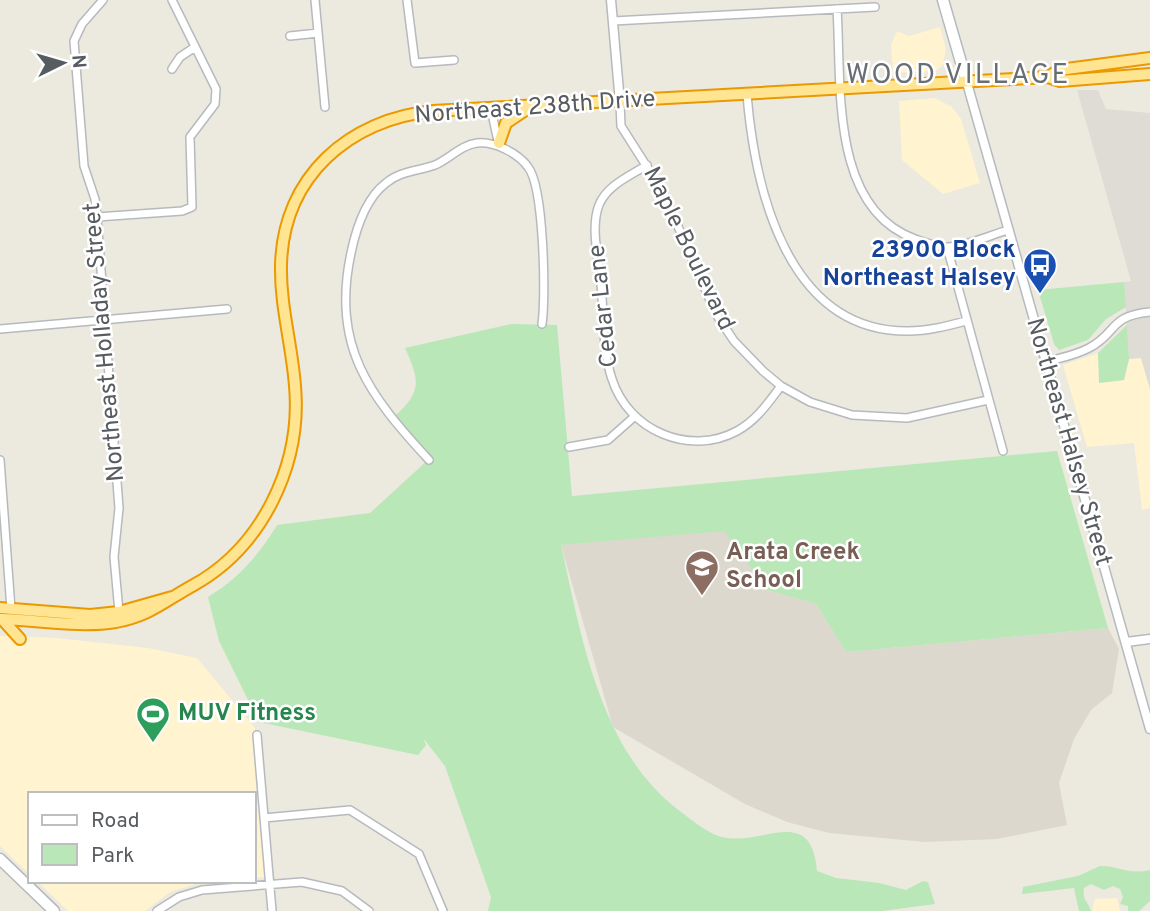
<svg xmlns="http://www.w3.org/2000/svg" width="1150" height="911" viewBox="0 0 1150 911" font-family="Overpass,sans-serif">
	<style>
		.commercial { fill: #fff3d0 }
		.industrial { fill: #dfdcd6 }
		.education { fill: #dcd8cd }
		.green { fill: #b9e7b7 }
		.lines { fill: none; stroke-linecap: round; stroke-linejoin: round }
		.minor-casing { stroke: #b6babf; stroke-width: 10 }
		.tertiary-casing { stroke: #b6babf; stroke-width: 11 }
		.secondary-casing { stroke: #b4b9bf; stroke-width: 13 }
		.trunk-casing { stroke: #ea9900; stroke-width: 14 }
		.minor { stroke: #fff; stroke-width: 7 }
		.tertiary { stroke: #fff; stroke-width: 8 }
		.secondary { stroke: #fff; stroke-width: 10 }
		.trunk { stroke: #ffe491; stroke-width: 10 }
		.labels { text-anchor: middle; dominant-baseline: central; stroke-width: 5; stroke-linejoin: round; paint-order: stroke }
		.street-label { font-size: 24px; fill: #575c61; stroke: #fff }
		.transit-label { font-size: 24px; font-weight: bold; fill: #164399; stroke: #fff; text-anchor: end }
		.education-label { font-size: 24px; font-weight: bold; fill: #785e54; stroke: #fff; text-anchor: start }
		.leisure-label { font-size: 24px; font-weight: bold; fill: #27864d; stroke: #fff; text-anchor: start }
		.quarter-label { font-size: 28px; letter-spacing: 2px; fill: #686e73; stroke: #fff }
	</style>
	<rect width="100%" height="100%" fill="#ece9de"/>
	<path class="commercial" d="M940,27L946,50L942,66L936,71L893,73L891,45L897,31L909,36Z
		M935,98L952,107L961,119L980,183L943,194L902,160L899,101Z
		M1098,353L1100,383L1124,380L1129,359L1141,358L1150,389V508L1142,510L1134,443L1087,447L1063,365Z
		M0,636L57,638L148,648L197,658L255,728L268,877L254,878V794H30V875L0,846Z
		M37,881H205L170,892L145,911H68Z
		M1117,898L1120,911H1092L1095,899Z"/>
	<path class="industrial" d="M1077,90H1098L1106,109L1150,113V389L1141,358L1129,359L1124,282L1131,281Z"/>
	<path class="education" d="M724,530L767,590L816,604L846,652L1108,628L1119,649L1112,693L1091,710L1074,739L1059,783L1067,825L997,839L925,842L829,833L787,822L745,804L613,727L561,545Z"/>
	<path class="green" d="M1124,282L1126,307L1106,319L1088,340L1059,350L1054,344L1038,290Z
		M511,324L557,325L572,496L1057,451L1108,628L846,652L816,604L767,590L724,531L561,545C581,635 599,748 677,809C688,817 708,834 722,837C763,847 811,803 817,871L836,878L879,883L906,890L923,881L928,882L935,904L882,911H488L491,897L445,766L423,738L426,745L418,755L259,722L219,641L208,597C238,579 259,555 277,525L370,513L429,459L394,417C422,392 420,381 405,348Z
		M1127,325L1129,359L1124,380L1099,383L1098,353Z
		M1100,866C1120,866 1128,875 1150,870V901L1139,911H1128V906L1120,904L1123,897L1120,889L1113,886L1104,890L1091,884L1084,888C1082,901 1088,901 1091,911H1079L1074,888L1022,894L1023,887L1078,876Z"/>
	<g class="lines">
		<g class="minor-casing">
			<path id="minor" d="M103,0L82,24L74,41L84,166L95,199L97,217L119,508L114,557L119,612
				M315,0L325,107
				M407,0L415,63L454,60
				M837,9C842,83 829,208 915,239C924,242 937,247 946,247C965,247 990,235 1008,230
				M613,21L875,7
				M290,36L318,33
				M172,69L180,57L195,47
				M747,95C755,189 787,332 908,331C928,331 947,326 966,321
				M620,103L621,126L663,192L716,314L734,341L763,371L781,386L810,402L852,415L907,418L988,400
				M491,109L499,146
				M647,165C630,176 607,185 599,205C590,228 599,260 601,284C604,315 602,350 612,379C628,430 689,457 737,431C757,420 768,403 781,386
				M97,217L182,211L192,207L190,137L215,104L216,89L172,0
				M947,247L1003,451
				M0,329L227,309
				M1046,362C1060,358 1076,355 1089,348C1118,333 1108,316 1150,312
				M569,447L608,440L634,417
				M0,460L11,609
				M429,460C369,395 331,346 351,253C356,229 365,199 386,183C400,171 418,171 435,165C449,159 461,145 477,143C494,141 518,153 528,167C544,187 546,297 542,324
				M257,735L272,911
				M264,818L350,810L419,854L443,911
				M157,911L179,897L202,890L302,882L342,891L369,911"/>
		</g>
		<g class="tertiary-casing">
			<path id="tertiary" d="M611,0L620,103
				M967,83L1150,729
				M1126,642L1150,639"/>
		</g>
		<g class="secondary-casing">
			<path id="secondary" d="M943,0L967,83
				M0,859L54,911"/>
		</g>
		<g class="trunk-casing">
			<path id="trunk" d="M1048,77L1059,70L1150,58
				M499,143L506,123L527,109
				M0,608L90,615L119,612L172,597
				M0,619C39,620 78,628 116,622C151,615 163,602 192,586C262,548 302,465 295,386C292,345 280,306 281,265C283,177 349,119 433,111L1048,77L1060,81L1150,74
				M2,619L20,639"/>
		</g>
		<use href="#minor" class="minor"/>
		<use href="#tertiary" class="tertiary"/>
		<use href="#secondary" class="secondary"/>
		<use href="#trunk" class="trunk"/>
	</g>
	<defs>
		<g id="bus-pin" transform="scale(1.75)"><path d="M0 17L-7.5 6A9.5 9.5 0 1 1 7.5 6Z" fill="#1a4fb4" stroke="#fff"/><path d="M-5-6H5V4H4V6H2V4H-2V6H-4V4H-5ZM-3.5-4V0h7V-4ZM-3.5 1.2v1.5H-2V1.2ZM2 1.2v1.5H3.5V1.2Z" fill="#fff"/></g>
		<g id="school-pin" transform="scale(1.75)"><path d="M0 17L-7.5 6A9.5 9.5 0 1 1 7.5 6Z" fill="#8d6e63" stroke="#fff"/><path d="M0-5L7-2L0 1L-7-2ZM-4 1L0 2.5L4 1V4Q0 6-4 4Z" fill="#fff"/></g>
		<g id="stadium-pin" transform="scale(1.75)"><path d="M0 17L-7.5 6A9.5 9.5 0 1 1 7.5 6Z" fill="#2e9e5b" stroke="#fff"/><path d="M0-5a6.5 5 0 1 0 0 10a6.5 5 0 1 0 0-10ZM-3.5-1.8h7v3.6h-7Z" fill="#fff"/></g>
	</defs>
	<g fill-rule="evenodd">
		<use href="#bus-pin" x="1040" y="265"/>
		<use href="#school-pin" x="702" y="567"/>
		<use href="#stadium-pin" x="153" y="714"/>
	</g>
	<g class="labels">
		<g class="street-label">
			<text transform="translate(535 108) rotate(-4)">Northeast 238th Drive</text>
			<text transform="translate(688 249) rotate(64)">Maple Boulevard</text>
			<text transform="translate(604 306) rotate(-96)">Cedar Lane</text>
			<text transform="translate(105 342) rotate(-95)">Northeast Holladay Street</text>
			<text transform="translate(1068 442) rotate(74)">Northeast Halsey Street</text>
		</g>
		<g class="transit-label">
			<text x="1016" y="251">23900 Block<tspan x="1016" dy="28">Northeast Halsey</tspan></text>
		</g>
		<g class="education-label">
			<text x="726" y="553">Arata Creek<tspan x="726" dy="28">School</tspan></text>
		</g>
		<g class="leisure-label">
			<text x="178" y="714">MUV Fitness</text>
		</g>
		<g class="quarter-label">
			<text x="958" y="76">WOOD VILLAGE</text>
		</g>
	</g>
	<rect x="28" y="792" width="228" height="91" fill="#ffffff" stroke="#bcbec0" stroke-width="2"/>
	<rect x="42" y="815" width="35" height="10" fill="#ffffff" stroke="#bcbec0" stroke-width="2"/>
	<text x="91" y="827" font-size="21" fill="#575c61">Road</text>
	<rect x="42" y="844" width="35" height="21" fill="#b9e7b7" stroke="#bcbec0" stroke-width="2"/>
	<text x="91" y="862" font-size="21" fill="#575c61">Park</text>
	<g transform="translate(63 63) rotate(85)" stroke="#ffffff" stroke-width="5" paint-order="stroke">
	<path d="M0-5L12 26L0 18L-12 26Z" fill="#575c61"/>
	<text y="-10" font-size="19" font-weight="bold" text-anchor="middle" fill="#575c61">N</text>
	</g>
</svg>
